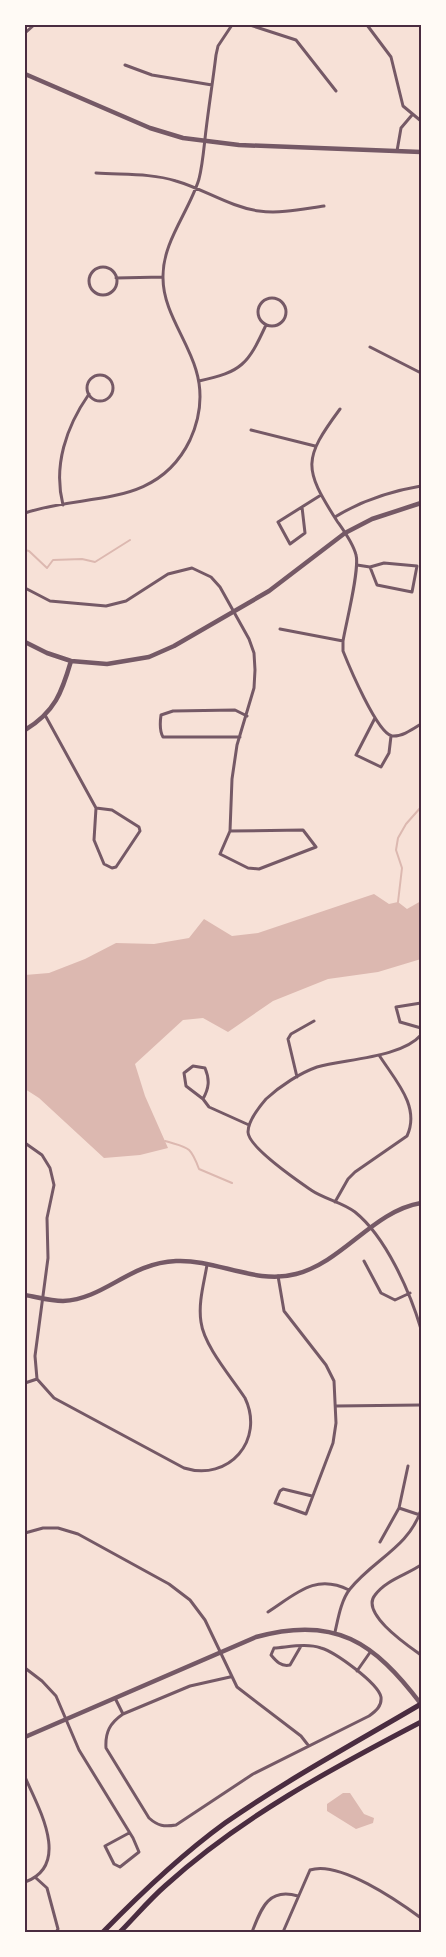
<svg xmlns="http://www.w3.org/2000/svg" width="446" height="1957" viewBox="0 0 446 1957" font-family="'Nunito Sans',sans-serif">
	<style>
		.water { fill: #dcb8b0 }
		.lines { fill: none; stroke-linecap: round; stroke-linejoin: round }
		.stream { stroke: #dcb8b0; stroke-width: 2 }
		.minor { stroke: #755966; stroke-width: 3 }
		.tertiary { stroke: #755966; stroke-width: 4.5 }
		.secondary { stroke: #4a2c40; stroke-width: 5 }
		.neatline { fill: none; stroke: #4a2c40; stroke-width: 2 }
	</style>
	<rect width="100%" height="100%" fill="#f7e1d7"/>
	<path class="water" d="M374,894L389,904L398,902L407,909L421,901V959L378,972L328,979L273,1001L228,1032L203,1018L183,1020L135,1064L145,1096L168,1148L140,1155L104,1158L39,1098L25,1089V975L49,973L85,959L116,943L154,944L189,938L204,919L232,936L258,933Z
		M343,1793H350L364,1814L374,1818L373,1823L356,1829L327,1811V1804Z"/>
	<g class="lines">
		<path class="stream" d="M25,550L29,551L47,568L53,560L82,559L95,562L130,540
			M398,902L402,868L396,850L398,838L406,824L421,807
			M165,1141C188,1148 190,1145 199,1169L232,1183"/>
		<path class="minor" d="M250,25L296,40L336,91
			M367,25L391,57L403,106L421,121
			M25,33L34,25
			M125,65L152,75L212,85
			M397,151L401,128L412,115
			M96,173C122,175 151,173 176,181C204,189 230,207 259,211C280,214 303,209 324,206
			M89 281a14 14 0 1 1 28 0a14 14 0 1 1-28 0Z
			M116,278L163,277
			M258 312a14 14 0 1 1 28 0a14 14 0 1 1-28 0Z
			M370,347L421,373
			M87 388a13 13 0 1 1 26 0a13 13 0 1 1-26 0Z
			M199,381C242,372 248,364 266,325
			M340,409C303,459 303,468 337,521C344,531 353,543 356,555C360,569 346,623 343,641V651C349,666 377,733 392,736C402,737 413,729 421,724
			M251,430L315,446
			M63,505C53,466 66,427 89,394
			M302,507L305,533L290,544L278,522L321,495
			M25,513C86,492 156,510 190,440C200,418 203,393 196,370C187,339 163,311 163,278C162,242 189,212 199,179C203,163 204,146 206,130C209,105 213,80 216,55L218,46L232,25
			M335,517C361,501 391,491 421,486
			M357,565L370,567L384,563L417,566L412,592L377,585L370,567
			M25,588L50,601L106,606L126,601L168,574L192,568L211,577L220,587L249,639L254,653L255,670L254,688L237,745L232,779L230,831L220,854L248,868L259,869L316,847L303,830L230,831
			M280,629L343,641
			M45,715L96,808L94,840L104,864L112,868L116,867L140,831L139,827L112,810L96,808
			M375,718L356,755L381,767L389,753L391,736
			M240,737H163C159,730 160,722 161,715L173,711L235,710L247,716
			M421,1003L396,1007L400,1022L421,1028
			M421,1035C401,1058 345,1059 317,1067C300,1073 280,1086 266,1099C260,1106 248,1121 248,1132C248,1147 298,1181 311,1190C324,1199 342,1202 355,1212C386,1237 410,1292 421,1329
			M297,1077L288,1039L291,1034L314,1021
			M203,1099C209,1088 210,1080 205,1068L193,1066L184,1073L186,1086L203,1099L209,1107L249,1125
			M25,1143L42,1155L50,1168L54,1185L47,1218L48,1258L35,1356L37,1379L54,1398L184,1468C229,1482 265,1440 245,1398C232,1378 204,1346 201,1322C198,1303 204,1283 207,1265
			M335,1202L348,1179L355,1172L407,1136C421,1106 394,1079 379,1055
			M364,1261L381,1293L395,1300L410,1293
			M278,1276L284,1311L326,1365L334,1381L336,1423L333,1443L306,1514L275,1503L280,1491L283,1489L312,1496
			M25,1383L37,1379
			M336,1406L421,1405
			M399,1508L420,1515
			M25,1533L43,1528H58L78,1534L169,1584L190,1600L205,1620L237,1687L301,1736L308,1745
			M380,1542L399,1508L408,1466
			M421,1565C406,1575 386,1580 375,1595C360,1613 407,1645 421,1655
			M268,1612C296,1594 315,1573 349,1590
			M335,1632C338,1619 341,1600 350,1589C373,1560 409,1547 421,1510
			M25,1668L42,1681L56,1696L79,1750L133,1838L139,1852L120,1867L114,1864L105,1846L129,1833
			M357,1671L371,1651
			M115,1698L123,1714C110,1723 105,1732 106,1748L149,1818C158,1826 164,1827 176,1825L253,1774L369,1716C376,1711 382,1706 381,1697C378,1683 335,1652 321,1648C307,1643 289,1647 274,1648L271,1655C276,1661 281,1667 290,1665L301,1646
			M123,1714L190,1686L230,1677
			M25,1777C38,1807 72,1865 25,1882
			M36,1878L47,1888L58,1929L56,1932
			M252,1932C261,1909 268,1887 298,1896
			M283,1932L310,1870C339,1860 398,1901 421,1918"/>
		<path class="tertiary" d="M25,74L150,128L183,138L239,145L421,152
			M25,642L47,653L71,661L107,664L149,657L174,646L269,591L345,533L372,519L421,503
			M25,730C55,712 62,692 71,661
			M25,1295C37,1297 50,1301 63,1301C105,1299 129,1263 176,1261C216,1259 256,1285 296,1274C343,1262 373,1211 421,1203
			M25,1737L256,1637C335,1615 374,1642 421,1704"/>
		<path class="secondary" d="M103,1932C141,1893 181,1855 225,1823C288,1779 355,1743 421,1704
			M120,1932C135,1917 149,1900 165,1886C241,1817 331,1769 421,1722"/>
	</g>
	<rect width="446" height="1957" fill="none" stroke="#fffaf5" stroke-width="52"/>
	<rect x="26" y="26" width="394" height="1905" class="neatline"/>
</svg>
